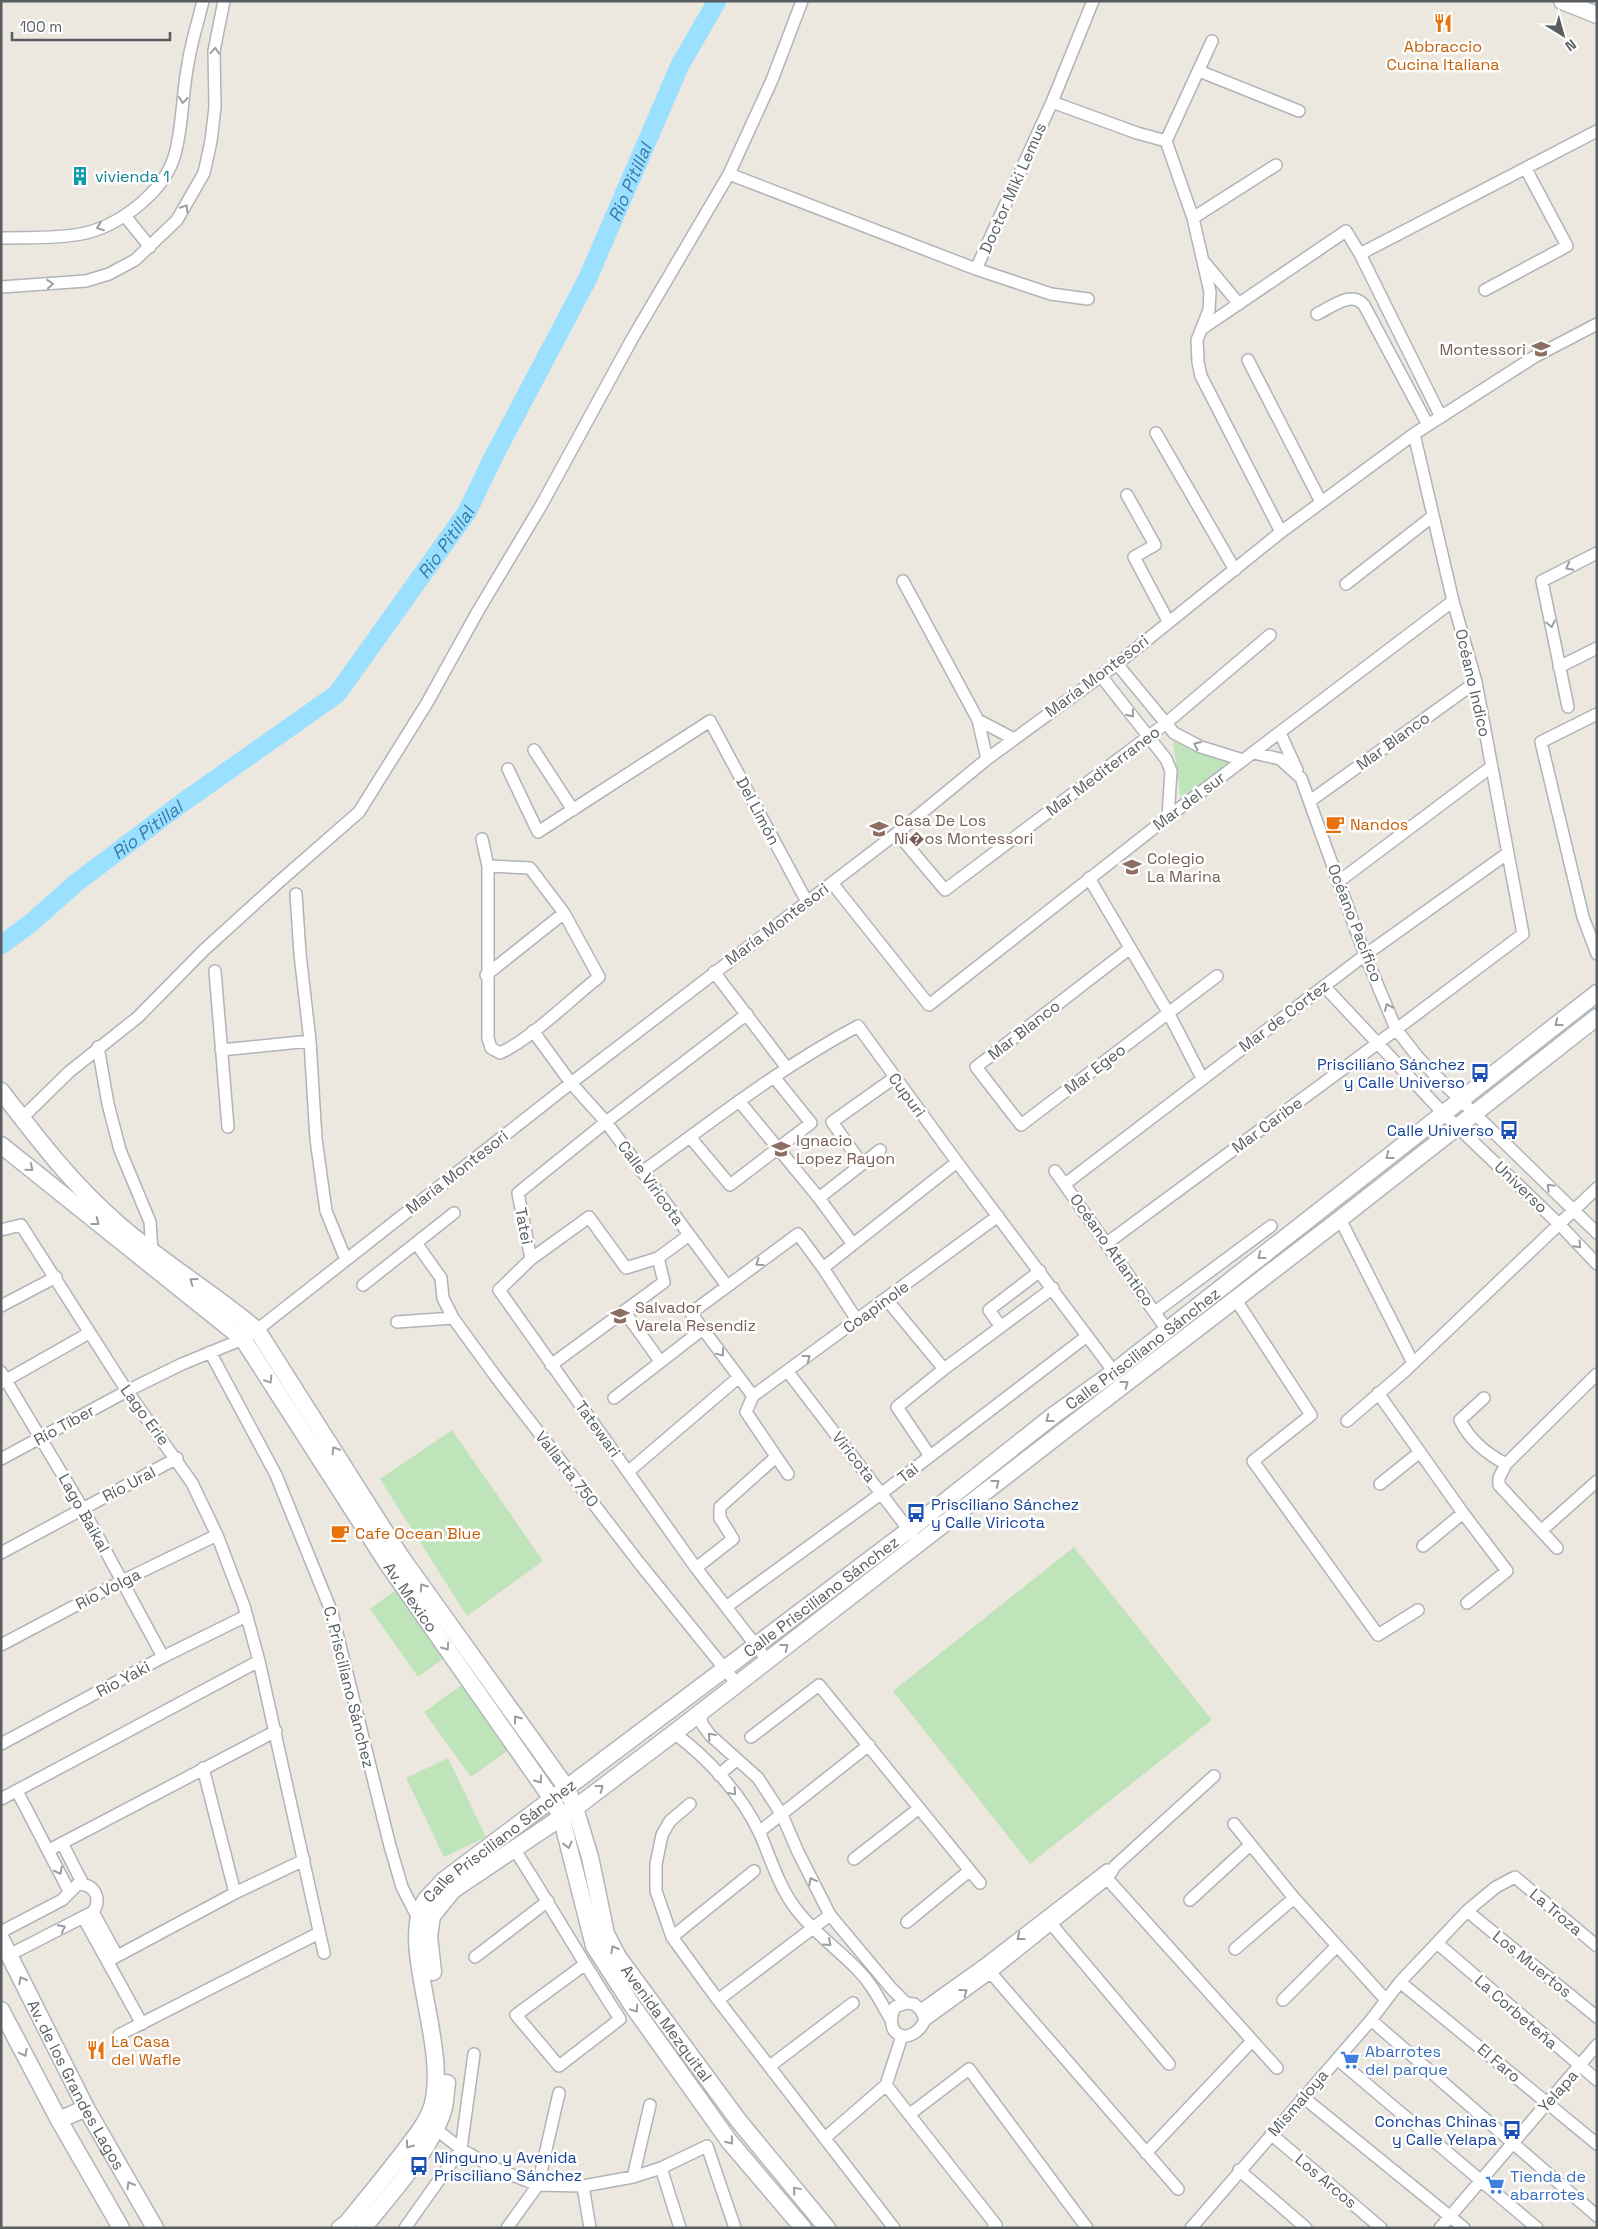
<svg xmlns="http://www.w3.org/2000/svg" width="1598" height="2229" viewBox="0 0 1598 2229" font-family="'Space Grotesk',sans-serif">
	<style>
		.green { fill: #c0e4ba }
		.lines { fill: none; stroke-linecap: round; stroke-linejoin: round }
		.river { stroke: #9ce0ff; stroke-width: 19 }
		.street-casing { stroke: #b0b4b8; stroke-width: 14 }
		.secondary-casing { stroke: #b1b6bb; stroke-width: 19 }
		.street { stroke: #fff; stroke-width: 11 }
		.secondary { stroke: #fff; stroke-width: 16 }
		.oneway { stroke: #9b9ea0 }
		.labels { text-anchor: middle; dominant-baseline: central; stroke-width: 5; stroke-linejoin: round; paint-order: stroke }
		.food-label { font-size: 16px; fill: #c56008; stroke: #fff; text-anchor: start }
		.culture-label { font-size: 16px; fill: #0d838f; stroke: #fff; text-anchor: start }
		.street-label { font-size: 16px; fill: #585d61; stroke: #fff }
		.education-label { font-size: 16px; fill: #785e54; stroke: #fff; text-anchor: start }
		.transit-label { font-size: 16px; fill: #164399; stroke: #fff; text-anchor: end }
		.shop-label { font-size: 16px; fill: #366cbe; stroke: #fff; text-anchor: start }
		.water-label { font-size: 18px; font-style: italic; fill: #377ca8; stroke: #fff }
	</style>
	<rect width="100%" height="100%" fill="#ece7df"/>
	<path class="green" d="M1173,741L1230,762L1181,800Z
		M452,1430L543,1561L467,1616L380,1479Z
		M1074,1547L1212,1720L1030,1864L893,1691Z
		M400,1587L448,1655L418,1677L370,1609Z
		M467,1681L514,1746L471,1777L424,1712Z
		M448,1758L486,1837L444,1857L406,1778Z"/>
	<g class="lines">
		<path class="river" id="s1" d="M1,945L31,923L76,883L182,803L337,694L467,512L494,456L587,280L680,65L717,1"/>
		<g class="street-casing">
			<path id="street" d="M1199,71L1299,111
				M1052,102L1137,133L1166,141L1193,218L1210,292L1209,310L1197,340L1198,362L1201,376L1281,532
				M1166,141L1212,41
				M729,174L976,269L1052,102L1093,1
				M125,216L150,247
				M1193,218L1276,165
				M1,238C27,237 55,239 81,234C118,227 165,192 175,154C183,125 182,93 188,64C191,43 198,22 203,1
				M1360,254L1441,417
				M1205,263L1239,304
				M976,269L1051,294L1088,299
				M1,287L86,281L109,274L135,260L177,220L204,173L211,141L215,107L214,51L224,1
				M1485,290L1567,246L1526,169
				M1317,314C1332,307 1351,290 1364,305L1428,425
				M1203,328L1346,231L1360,254L1597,131
				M1248,360L1321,502
				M1156,433L1235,570
				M1127,495L1155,545L1134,557L1168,621
				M903,581L978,720L987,759
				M1346,584L1433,516
				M1117,664L1174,733L1201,747L1243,760
				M1559,667L1597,648
				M1101,676L1166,759L1171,771L1168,817
				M1568,707L1542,581L1597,553
				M1597,714L1541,742L1583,917L1597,954
				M978,720L1014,739
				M1280,733L1297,770
				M534,750L573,810
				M1254,753L1280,759L1301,778L1365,955L1396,1029L1417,1056L1435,1075L1597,1233
				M508,769L538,832L710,721L807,902
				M1310,801L1476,682
				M897,833L945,890L1165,724L1270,635
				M482,839L488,866V1038L491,1048L500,1053C531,1039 571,999 599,977L564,913L530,868L488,866
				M1089,878L1169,1014L1202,1078
				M1338,882L1491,767
				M832,883L929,1005L1168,817L1453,601
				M296,894L300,954L310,1041L316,1139L326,1211L346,1260
				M1129,949L976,1067L1021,1125L1217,976
				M215,971L228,1127
				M714,972L787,1068
				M486,975L564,913
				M1324,986L1443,1113L1560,1225L1597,1264
				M533,1031L571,1083L606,1122L727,1286
				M98,1047L108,1104L120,1150L150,1222L152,1251
				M221,1050L310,1041
				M739,1101L819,1198L852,1243
				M22,1118L69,1072L138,1017L204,950L280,881L359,812L427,703L478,611L542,504L632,339L729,174L772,80L802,1
				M690,1137L730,1185L811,1123L774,1077
				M862,1164L832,1122L894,1078
				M1055,1171L1167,1330
				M642,1172C712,1121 781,1067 858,1026L957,1162L1114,1372
				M1065,1184L1365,955L1508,853
				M819,1198L880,1150
				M1340,1219L1413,1363
				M1,1230L21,1225L127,1391L192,1483L217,1535L244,1606L259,1661L324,1953
				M416,1243L441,1278L443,1298L453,1318L496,1377L640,1564L737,1684
				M1107,1243L1378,1043L1523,934L1476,682L1453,601L1414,434
				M658,1258L626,1268L589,1217L531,1259L499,1290L696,1568L767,1660
				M531,1259L518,1193L606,1122L747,1014
				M823,1268L957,1162
				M363,1285L454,1213
				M887,1300L944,1369
				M1236,1300L1311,1415L1253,1461L1378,1635L1418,1610
				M1,1306L56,1277
				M624,1311L660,1361
				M1155,1312L1271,1226
				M397,1322L453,1318
				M1001,1327L989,1310L1040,1271
				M210,1352L276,1475L332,1613L390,1846L402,1887L419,1920
				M551,1365L664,1282L658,1258L689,1235
				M1,1372L83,1509L163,1657
				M788,1372L912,1534
				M1,1383L89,1333
				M1378,1393L1463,1513L1507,1571L1467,1603
				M753,1396L691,1313L798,1234L823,1268L857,1320
				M753,1396L998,1216
				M753,1396L746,1412L788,1474
				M614,1398L703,1329
				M1484,1398L1460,1420C1469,1439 1487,1454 1506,1464
				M1347,1421L1405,1371L1597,1188
				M930,1456L897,1407L944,1369L1053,1288
				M1,1459L127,1391L182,1364L243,1339L257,1330L571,1083L897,833L987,759L1117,664L1281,532L1414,434L1534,357L1597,324
				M629,1471L739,1377
				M1380,1484L1420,1452
				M1541,1531L1597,1481
				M1423,1546L1463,1513
				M1557,1548L1499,1485V1478L1506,1464L1597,1374
				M1,1553L177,1458
				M696,1568L733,1539L720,1518V1507L776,1457
				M726,1607L882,1493L1087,1336
				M1,1645L122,1581L217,1535
				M700,1712L702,1724L710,1735L758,1778L782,1815L798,1852L830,1915L891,1988L906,2003L914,2004L921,2010L925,2020C912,2048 881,2036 895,2007L906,2003
				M674,1733C708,1758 742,1795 760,1834C771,1859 779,1887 796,1909C814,1933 838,1949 858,1970C872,1984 880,2001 890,2018
				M751,1737L819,1685L980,1883
				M1,1744L163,1657L246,1616
				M203,1768L235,1893
				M719,1775L736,1760
				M17,1791L69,1891
				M1,1799L259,1661
				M690,1804L670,1821L662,1835L656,1864V1891L672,1937L718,2000L894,2228
				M1234,1824L1294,1898L1386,2000
				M759,1832L869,1745
				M62,1843L83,1884
				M513,1847C550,1904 583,1963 620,2019L559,2066L516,2015L584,1965
				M49,1850L276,1731
				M854,1859L918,1809
				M1103,1874L1277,2068
				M1190,1900L1250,1845
				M1467,1911L1597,2017
				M93,1912L117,1956
				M83,1917L142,2024
				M1048,1920L1169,2064
				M907,1922L969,1871
				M1,1932L62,1900L78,1884C95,1884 102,1899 93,1912L9,1955
				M672,1937L754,1871
				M1437,1943L1597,2080
				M1235,1949L1294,1898
				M475,1957L548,1901
				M108,1961L235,1893L304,1860
				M984,1965L1178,2189
				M1400,1982L1597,2144
				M718,2000L830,1915
				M1283,2000L1336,1947
				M921,2010L984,1965L1107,1870
				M925,2020L990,1973L1107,1879L1115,1866L1214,1776
				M1371,2020L1597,2216
				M119,2035L319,1933
				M902,2036L886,2085L996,2225L993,2228
				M1337,2059L1537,2228
				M770,2066L853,2003
				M1303,2097L1464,2228
				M910,2114L969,2069L1087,2228
				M432,2126L461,2149L494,2168L538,2185L583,2186L633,2177L661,2168L707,2146L735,2228
				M1271,2134L1381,2228
				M826,2137L886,2085
				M1146,2153L1252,2041
				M661,2168L680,2228
				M1239,2170L1306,2228
				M633,2177L650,2105
				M583,2186L590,2228
				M405,2228L461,2149L474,2054
				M507,2228L538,2185L559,2093
				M1191,2228L1371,2020L1400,1982L1467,1911L1496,1887L1515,1877L1597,1946
				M1440,2228L1597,2045"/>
		</g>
		<g class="secondary-casing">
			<g id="secondary">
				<path d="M1562,1L1597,15"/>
				<path id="s2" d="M1,1091C37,1138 72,1184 117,1223C161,1262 212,1292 257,1330L401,1557L566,1787L575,1808L590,1857L606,1934L618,1957L738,2120L827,2228"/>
				<path id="s3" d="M1,1145L243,1339L387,1563L552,1799L561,1816L594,1946L632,2005L729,2141L803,2228"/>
				<path id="s4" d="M1,1939L86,2108L155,2228"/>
				<path d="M433,1972L429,1936L432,1916L453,1890L575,1808L674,1733L1065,1430L1340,1219L1597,1017"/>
				<path d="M1,2010L59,2120L121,2228"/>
				<path d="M59,2120L86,2108"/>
				<path id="s5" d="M340,2228L347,2223C367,2198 387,2174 406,2149C416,2136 427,2122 432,2107C450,2048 398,1944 425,1901C430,1894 438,1888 443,1881L909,1530L1054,1415L1114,1372L1597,993"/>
				<path d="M363,2228C390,2195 428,2153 442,2114C446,2104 445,2093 447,2083"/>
			</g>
		</g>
		<use href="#street" class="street"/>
		<use href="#secondary" class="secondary"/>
	</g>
	<defs><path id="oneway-chevron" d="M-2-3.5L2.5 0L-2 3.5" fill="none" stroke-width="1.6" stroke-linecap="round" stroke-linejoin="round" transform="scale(1.25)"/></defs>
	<g class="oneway">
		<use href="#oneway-chevron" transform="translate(215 51) rotate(-86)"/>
		<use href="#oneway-chevron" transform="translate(183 100) rotate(97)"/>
		<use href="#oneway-chevron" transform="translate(185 208) rotate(-58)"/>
		<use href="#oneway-chevron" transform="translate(100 227) rotate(159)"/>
		<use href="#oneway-chevron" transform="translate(50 284) rotate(-5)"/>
		<use href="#oneway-chevron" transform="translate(1569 567) rotate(153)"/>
		<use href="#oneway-chevron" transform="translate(1551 624) rotate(78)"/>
		<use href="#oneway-chevron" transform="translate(1131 714) rotate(52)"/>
		<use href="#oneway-chevron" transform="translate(1197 745) rotate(-156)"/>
		<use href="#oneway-chevron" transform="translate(1388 1007) rotate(-113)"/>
		<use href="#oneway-chevron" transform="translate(1558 1023) rotate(142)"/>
		<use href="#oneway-chevron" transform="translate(1389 1156) rotate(142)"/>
		<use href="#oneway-chevron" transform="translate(30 1168) rotate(39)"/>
		<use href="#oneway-chevron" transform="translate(1550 1187) rotate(-135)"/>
		<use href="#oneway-chevron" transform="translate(96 1222) rotate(38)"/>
		<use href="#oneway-chevron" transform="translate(1578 1245) rotate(47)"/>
		<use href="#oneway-chevron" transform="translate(1261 1256) rotate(142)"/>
		<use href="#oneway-chevron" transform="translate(759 1263) rotate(144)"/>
		<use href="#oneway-chevron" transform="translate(193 1281) rotate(-144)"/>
		<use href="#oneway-chevron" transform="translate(721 1353) rotate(53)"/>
		<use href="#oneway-chevron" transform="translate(807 1358) rotate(-37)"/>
		<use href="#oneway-chevron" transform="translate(269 1380) rotate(57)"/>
		<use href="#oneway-chevron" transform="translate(1125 1384) rotate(-37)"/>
		<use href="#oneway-chevron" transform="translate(1049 1419) rotate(142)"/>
		<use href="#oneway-chevron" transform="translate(335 1450) rotate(-122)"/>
		<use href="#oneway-chevron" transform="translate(996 1483) rotate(-38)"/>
		<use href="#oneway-chevron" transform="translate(423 1587) rotate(-126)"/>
		<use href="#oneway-chevron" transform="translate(446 1647) rotate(55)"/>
		<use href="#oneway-chevron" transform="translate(785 1647) rotate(-38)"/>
		<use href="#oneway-chevron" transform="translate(517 1719) rotate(-126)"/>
		<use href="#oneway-chevron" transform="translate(711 1736) rotate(-132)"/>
		<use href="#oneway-chevron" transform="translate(539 1780) rotate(55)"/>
		<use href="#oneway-chevron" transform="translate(600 1788) rotate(-37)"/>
		<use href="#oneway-chevron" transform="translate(733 1792) rotate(49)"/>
		<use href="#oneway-chevron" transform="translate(568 1845) rotate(76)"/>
		<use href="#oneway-chevron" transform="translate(59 1871) rotate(63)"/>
		<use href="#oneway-chevron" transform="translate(812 1881) rotate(-118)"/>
		<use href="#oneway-chevron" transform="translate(62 1928) rotate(-27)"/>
		<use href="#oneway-chevron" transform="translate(1020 1937) rotate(142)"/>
		<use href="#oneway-chevron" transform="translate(828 1943) rotate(42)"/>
		<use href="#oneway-chevron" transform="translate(614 1949) rotate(-119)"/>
		<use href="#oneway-chevron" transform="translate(22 1980) rotate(-117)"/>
		<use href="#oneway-chevron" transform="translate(964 1992) rotate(-36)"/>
		<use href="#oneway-chevron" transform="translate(635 2009) rotate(56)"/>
		<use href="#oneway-chevron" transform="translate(24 2053) rotate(62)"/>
		<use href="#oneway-chevron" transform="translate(730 2141) rotate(52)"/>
		<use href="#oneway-chevron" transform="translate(409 2145) rotate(126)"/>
		<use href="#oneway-chevron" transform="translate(130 2185) rotate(-120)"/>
		<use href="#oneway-chevron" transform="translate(796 2190) rotate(-130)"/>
	</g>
	<defs>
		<g id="restaurant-bare" transform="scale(1.5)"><path d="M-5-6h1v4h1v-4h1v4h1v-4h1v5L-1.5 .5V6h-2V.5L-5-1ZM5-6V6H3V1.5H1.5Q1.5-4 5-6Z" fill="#e8710a" stroke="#fff" stroke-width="2.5" paint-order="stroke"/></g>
		<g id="building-bare" transform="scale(1.5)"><path d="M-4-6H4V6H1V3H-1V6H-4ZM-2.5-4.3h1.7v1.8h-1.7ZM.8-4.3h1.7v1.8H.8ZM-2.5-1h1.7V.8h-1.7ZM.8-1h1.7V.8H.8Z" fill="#0f9aa8" stroke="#fff" stroke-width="2.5" paint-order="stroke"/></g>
		<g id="school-bare" transform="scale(1.5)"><path d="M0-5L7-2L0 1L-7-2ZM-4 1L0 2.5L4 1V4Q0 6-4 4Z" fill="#8d6e63" stroke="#fff" stroke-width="2.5" paint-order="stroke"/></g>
		<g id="cafe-bare" transform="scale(1.5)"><path d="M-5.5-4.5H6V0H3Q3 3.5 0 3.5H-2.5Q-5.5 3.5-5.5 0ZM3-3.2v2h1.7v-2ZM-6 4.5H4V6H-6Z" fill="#e8710a" stroke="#fff" stroke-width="2.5" paint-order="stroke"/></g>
		<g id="university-bare" transform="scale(1.5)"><path d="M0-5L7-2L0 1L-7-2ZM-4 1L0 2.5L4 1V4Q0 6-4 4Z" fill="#8d6e63" stroke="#fff" stroke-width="2.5" paint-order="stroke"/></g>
		<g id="bus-bare" transform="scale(1.5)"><path d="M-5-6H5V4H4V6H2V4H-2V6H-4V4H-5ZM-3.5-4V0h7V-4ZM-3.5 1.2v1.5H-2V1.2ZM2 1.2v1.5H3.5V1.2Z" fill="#1a4fb4" stroke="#fff" stroke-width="2.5" paint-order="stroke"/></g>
		<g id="supermarket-bare" transform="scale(1.5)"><path d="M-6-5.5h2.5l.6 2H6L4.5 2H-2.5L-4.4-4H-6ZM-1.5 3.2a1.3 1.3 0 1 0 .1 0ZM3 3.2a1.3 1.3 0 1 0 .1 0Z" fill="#3f7fe0" stroke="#fff" stroke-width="2.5" paint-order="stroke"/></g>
	</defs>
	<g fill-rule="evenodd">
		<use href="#restaurant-bare" x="1443" y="23"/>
		<use href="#building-bare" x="80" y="176"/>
		<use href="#school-bare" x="1541" y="349"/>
		<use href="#cafe-bare" x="1335" y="824"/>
		<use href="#school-bare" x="879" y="829"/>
		<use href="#university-bare" x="1132" y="867"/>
		<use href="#bus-bare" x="1480" y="1073"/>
		<use href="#bus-bare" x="1509" y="1130"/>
		<use href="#school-bare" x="781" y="1149"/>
		<use href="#school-bare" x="620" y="1316"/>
		<use href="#bus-bare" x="916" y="1513"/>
		<use href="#cafe-bare" x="340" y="1533"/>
		<use href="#restaurant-bare" x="96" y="2050"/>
		<use href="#supermarket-bare" x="1350" y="2060"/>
		<use href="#bus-bare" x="1512" y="2130"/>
		<use href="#bus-bare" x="419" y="2166"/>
		<use href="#supermarket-bare" x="1495" y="2185"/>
	</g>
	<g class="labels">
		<g class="food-label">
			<text x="1443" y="46" text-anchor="middle">Abbraccio<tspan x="1443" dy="18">Cucina Italiana</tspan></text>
			<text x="1350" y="824">Nandos</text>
			<text x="355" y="1533">Cafe Ocean Blue</text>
			<text x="111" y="2041">La Casa<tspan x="111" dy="18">del Wafle</tspan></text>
		</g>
		<g class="culture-label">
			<text x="95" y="176">vivienda 1</text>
		</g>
		<g class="street-label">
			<text transform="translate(1013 188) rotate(-66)">Doctor Miki Lemus</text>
			<text transform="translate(1097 676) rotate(-37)">María Montesori</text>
			<text transform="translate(1473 683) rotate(77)">Océano Indico</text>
			<text transform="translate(1393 741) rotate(-36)">Mar Blanco</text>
			<text transform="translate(1103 771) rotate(-37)">Mar Mediterraneo</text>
			<text transform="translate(1189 801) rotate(-37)">Mar del sur</text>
			<text transform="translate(758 811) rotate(62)">Del Limón</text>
			<text transform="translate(1355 923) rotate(69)">Océano Pacífico</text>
			<text transform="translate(777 924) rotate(-37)">María Montesori</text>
			<text transform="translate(1284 1016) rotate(-37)">Mar de Cortez</text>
			<text transform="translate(1024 1030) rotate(-38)">Mar Blanco</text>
			<text transform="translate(1095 1069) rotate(-37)">Mar Egeo</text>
			<text transform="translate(907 1095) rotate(54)">Cupuri</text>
			<text transform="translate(1267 1125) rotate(-36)">Mar Caribe</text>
			<text transform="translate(457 1172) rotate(-38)">María Montesori</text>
			<text transform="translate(651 1183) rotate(54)">Calle Viricota</text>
			<text transform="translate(1521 1187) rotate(44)">Universo</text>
			<text transform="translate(524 1226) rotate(79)">Tatei</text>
			<text transform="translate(1112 1250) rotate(55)">Océano Atlantico</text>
			<text transform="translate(876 1307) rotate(-36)">Coapinole</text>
			<text stroke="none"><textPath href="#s5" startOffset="1268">Calle Prisciliano Sánchez</textPath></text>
			<text transform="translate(145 1415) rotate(54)">Lago Erie</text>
			<text transform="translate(64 1425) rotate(-29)">Río Tíber</text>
			<text transform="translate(598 1429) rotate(54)">Tatewari</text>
			<text transform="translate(854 1457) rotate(52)">Viricota</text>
			<text transform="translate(567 1469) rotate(52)">Vallarta 750</text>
			<text transform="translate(908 1473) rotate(-38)">Tai</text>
			<text transform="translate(129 1484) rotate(-28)">Río Ural</text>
			<text transform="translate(84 1513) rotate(61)">Lago Baikal</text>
			<text transform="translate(108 1589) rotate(-27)">Río Volga</text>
			<text stroke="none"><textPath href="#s3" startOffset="618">Av. Mexico</textPath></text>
			<text stroke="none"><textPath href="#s5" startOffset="862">Calle Prisciliano Sánchez</textPath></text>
			<text transform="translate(123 1679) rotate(-28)">Rio Yaki</text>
			<text transform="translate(349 1687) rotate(76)">C. Prisciliano Sánchez</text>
			<text stroke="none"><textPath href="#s5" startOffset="458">Calle Prisciliano Sánchez</textPath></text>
			<text transform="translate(1556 1912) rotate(40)">La Troza</text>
			<text transform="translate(1532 1964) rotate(39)">Los Muertos</text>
			<text transform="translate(1516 2012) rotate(41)">La Corbeteña</text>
			<text stroke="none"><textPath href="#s2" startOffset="1165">Avenida Mezquital</textPath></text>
			<text transform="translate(1499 2063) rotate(40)">El Faro</text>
			<text stroke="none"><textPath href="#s4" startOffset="164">Av. de los Grandes Lagos</textPath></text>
			<text transform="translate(1558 2091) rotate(-48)">Yelapa</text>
			<text transform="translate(1298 2103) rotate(-49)">Mismaloya</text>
			<text transform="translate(1326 2181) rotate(40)">Los Arcos</text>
		</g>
		<g class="education-label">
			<text x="1526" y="349" text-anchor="end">Montessori</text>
			<text x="894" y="820">Casa De Los<tspan x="894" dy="18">Ni�os Montessori</tspan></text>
			<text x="1147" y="858">Colegio<tspan x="1147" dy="18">La Marina</tspan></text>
			<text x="796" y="1140">Ignacio<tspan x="796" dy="18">Lopez Rayon</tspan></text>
			<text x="635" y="1307">Salvador<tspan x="635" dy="18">Varela Resendiz</tspan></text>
		</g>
		<g class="transit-label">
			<text x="1465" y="1064">Prisciliano Sánchez<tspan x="1465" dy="18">y Calle Universo</tspan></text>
			<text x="1494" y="1130">Calle Universo</text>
			<text x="931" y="1504" text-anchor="start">Prisciliano Sánchez<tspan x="931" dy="18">y Calle Viricota</tspan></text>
			<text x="1497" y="2121">Conchas Chinas<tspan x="1497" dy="18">y Calle Yelapa</tspan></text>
			<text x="434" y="2157" text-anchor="start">Ninguno y Avenida<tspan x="434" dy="18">Prisciliano Sánchez</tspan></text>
		</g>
		<g class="shop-label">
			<text x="1365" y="2051">Abarrotes<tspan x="1365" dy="18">del parque</tspan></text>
			<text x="1510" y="2176">Tienda de<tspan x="1510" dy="18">abarrotes</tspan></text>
		</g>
		<g class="water-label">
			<text stroke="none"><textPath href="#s1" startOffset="1011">Rio Pitillal</textPath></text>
			<text stroke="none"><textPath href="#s1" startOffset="606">Rio Pitillal</textPath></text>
			<text stroke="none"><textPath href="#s1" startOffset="186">Rio Pitillal</textPath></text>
		</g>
	</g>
	<rect width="1598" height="2229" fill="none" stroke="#585d61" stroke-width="5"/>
	<g transform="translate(1563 35) rotate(143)" stroke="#ffffff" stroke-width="4" paint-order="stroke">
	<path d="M0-4L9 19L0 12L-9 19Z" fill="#585d61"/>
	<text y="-8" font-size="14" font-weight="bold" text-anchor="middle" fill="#585d61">N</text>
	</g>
	<path d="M12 32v8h158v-8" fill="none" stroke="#585d61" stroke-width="2.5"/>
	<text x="20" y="32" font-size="15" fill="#585d61" stroke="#ffffff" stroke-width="4" paint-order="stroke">100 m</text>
</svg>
